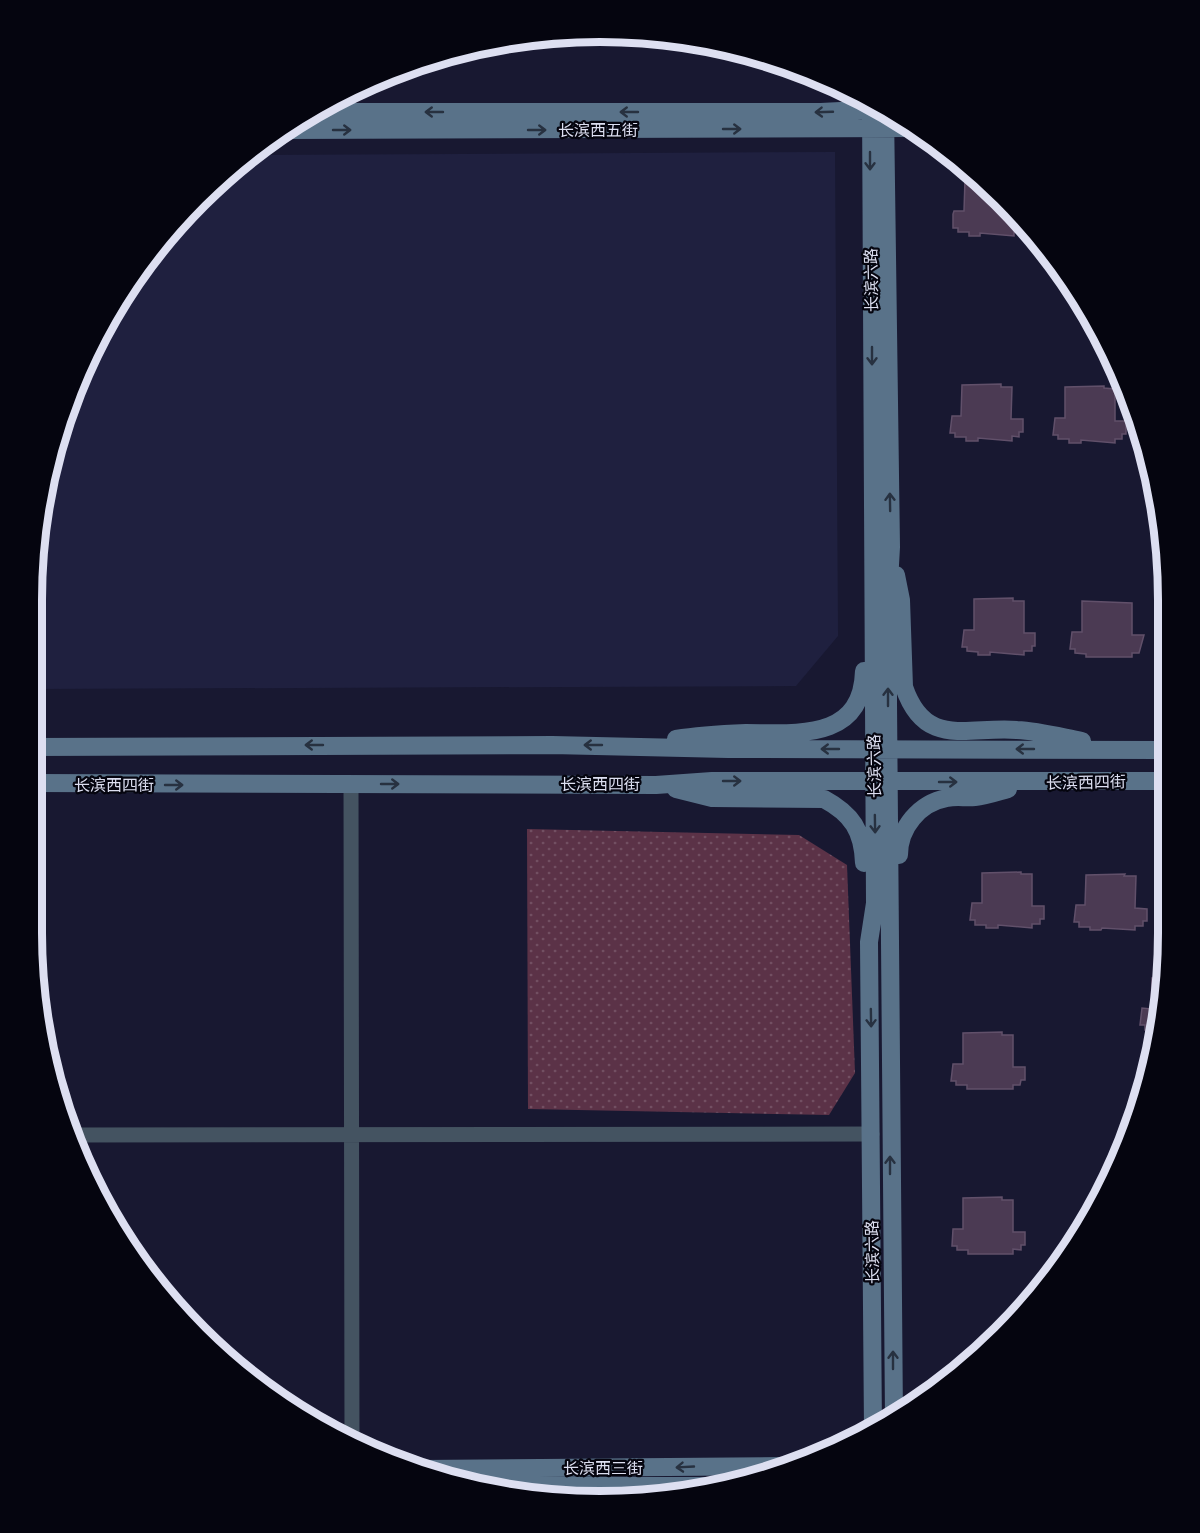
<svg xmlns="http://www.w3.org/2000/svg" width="1200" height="1533" viewBox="0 0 1200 1533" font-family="'Libre Baskerville','Noto Sans SC',serif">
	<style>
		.built { fill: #1f203f }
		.grass { fill: url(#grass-dots) }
		.building { fill: #4b3a53; stroke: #61506a; stroke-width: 1.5 }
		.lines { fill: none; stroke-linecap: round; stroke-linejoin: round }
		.street { stroke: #445361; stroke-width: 15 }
		.secondary { stroke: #597289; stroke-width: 18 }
		.oneway { stroke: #273140 }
		.labels { text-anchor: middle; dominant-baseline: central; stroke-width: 4.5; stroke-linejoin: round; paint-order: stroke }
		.street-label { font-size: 16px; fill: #dddff1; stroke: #05050f }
		.rim { fill: none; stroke: #dddff1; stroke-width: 8 }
	</style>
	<defs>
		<pattern id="grass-dots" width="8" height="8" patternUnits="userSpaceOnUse" patternTransform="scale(1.5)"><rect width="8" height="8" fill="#5b3247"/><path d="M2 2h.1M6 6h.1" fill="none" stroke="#724f62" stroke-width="1.8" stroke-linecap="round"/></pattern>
	</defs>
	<rect width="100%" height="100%" fill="#181831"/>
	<path class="built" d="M835,152L838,636L796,686L32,689L33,563L62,417L149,254L225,172L250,155Z"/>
	<path class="grass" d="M527,829L799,835L847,865L855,1073L829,1115L528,1109Z"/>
	<path class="building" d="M965,180H980L1003,202V214H1015L1022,220V232H1014V236L980,233V236H969V232H958V228H953V214L954,211H964Z
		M1001,384V387H1012L1011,419H1023V432H1019V437L1012,436V441L978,438V441H966V437H955V433H950L952,416H961L962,385Z
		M1104,386V388L1115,389V421H1126V434H1122V439H1115V443L1081,440V443H1069V439H1058V435H1053L1055,418H1065V387Z
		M1013,598V601H1024V633H1035V646H1032V651H1024V655L990,652V655H978V652L967,651V647H962L964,630H974V599Z
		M1082,601L1132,603V635H1144L1139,653H1132V657H1086V654L1075,653V649H1070L1072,632H1082Z
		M1021,872V874H1032V906H1044V919H1040V924H1032V928L998,925V928H986V925H975V920H970L972,903H982V873Z
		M1125,874L1124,876H1136L1135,908L1147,909V921H1143V926H1135V930L1102,928L1101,930H1090V927H1079V922H1074L1076,905H1085L1086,875Z
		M1152,978H1164L1159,1030H1145V1025H1140L1142,1008L1151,1009Z
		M1002,1032V1035H1013V1067H1025V1080H1021L1020,1085H1013V1089H967V1085H956V1081H951L953,1064H963V1033Z
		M1002,1197V1200H1013V1232H1025V1245H1021V1250L1013,1249V1254H968V1250H957V1246H952L953,1229H963V1198Z"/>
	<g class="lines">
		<path class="street" d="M351,784L352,1440
			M73,1135L872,1134"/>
		<path class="secondary" d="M871,102L875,903L869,942L873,1430
			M885,111L891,547L888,600V703L894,1419
			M309,112H821L880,109
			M284,130L912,128
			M896,575L901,600L904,687C925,749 967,726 1017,730C1039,731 1061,737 1082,741
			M676,739C700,735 722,734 746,733C797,733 862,741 864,671
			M32,747L552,745L728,749L1168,750
			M32,783L656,785L712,781H1168
			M676,789L712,798L824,799C852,814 863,831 864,863
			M899,855C899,828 919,803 947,798C956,796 966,798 975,797C986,796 997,792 1008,789
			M421,1469L786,1466
			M479,1486H717"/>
	</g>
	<defs><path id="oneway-shaft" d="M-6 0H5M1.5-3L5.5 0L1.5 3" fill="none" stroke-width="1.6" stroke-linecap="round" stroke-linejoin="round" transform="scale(1.5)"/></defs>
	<g class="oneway">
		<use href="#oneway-shaft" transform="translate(434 112) rotate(180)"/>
		<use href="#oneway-shaft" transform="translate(629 112) rotate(180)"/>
		<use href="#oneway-shaft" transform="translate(824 112) rotate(178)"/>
		<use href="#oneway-shaft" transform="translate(732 129)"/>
		<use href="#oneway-shaft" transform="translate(342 130)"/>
		<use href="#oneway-shaft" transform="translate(537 130)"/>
		<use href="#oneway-shaft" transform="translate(870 161) rotate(90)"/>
		<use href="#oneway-shaft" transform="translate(872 356) rotate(90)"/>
		<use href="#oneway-shaft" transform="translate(890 502) rotate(-91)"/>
		<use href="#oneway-shaft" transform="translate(888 697) rotate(-90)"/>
		<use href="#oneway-shaft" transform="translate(314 745) rotate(180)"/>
		<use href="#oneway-shaft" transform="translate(593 745) rotate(-180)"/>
		<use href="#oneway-shaft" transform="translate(830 749) rotate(-180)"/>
		<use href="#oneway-shaft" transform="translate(1025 749) rotate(-180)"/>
		<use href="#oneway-shaft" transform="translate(732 781)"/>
		<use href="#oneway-shaft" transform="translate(948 782)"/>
		<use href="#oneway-shaft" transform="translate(390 784)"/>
		<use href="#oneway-shaft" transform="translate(174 785)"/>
		<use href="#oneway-shaft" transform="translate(875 824) rotate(89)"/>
		<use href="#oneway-shaft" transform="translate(871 1018) rotate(89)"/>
		<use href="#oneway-shaft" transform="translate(890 1165) rotate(-90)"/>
		<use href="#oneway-shaft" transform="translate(893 1360) rotate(-90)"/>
		<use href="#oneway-shaft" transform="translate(685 1467) rotate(177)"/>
	</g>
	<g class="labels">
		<g class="street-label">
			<text x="598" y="130">长滨西五街</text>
			<text transform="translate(871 280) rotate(-91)">长滨六路</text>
			<text transform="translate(874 766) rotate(-91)">长滨六路</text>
			<text transform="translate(1086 782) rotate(-1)">长滨西四街</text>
			<text x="600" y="784">长滨西四街</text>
			<text x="114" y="785">长滨西四街</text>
			<text transform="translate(872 1252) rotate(-91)">长滨六路</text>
			<text x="603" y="1468">长滨西三街</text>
		</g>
	</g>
	<path d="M0 0H1200V1533H0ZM600 42H600A558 558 0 0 1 1158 600V933A558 558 0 0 1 600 1491H600A558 558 0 0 1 42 933V600A558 558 0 0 1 600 42Z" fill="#05050f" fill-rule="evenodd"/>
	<path class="rim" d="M600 42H600A558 558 0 0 1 1158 600V933A558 558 0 0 1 600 1491H600A558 558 0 0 1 42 933V600A558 558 0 0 1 600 42Z"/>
</svg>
